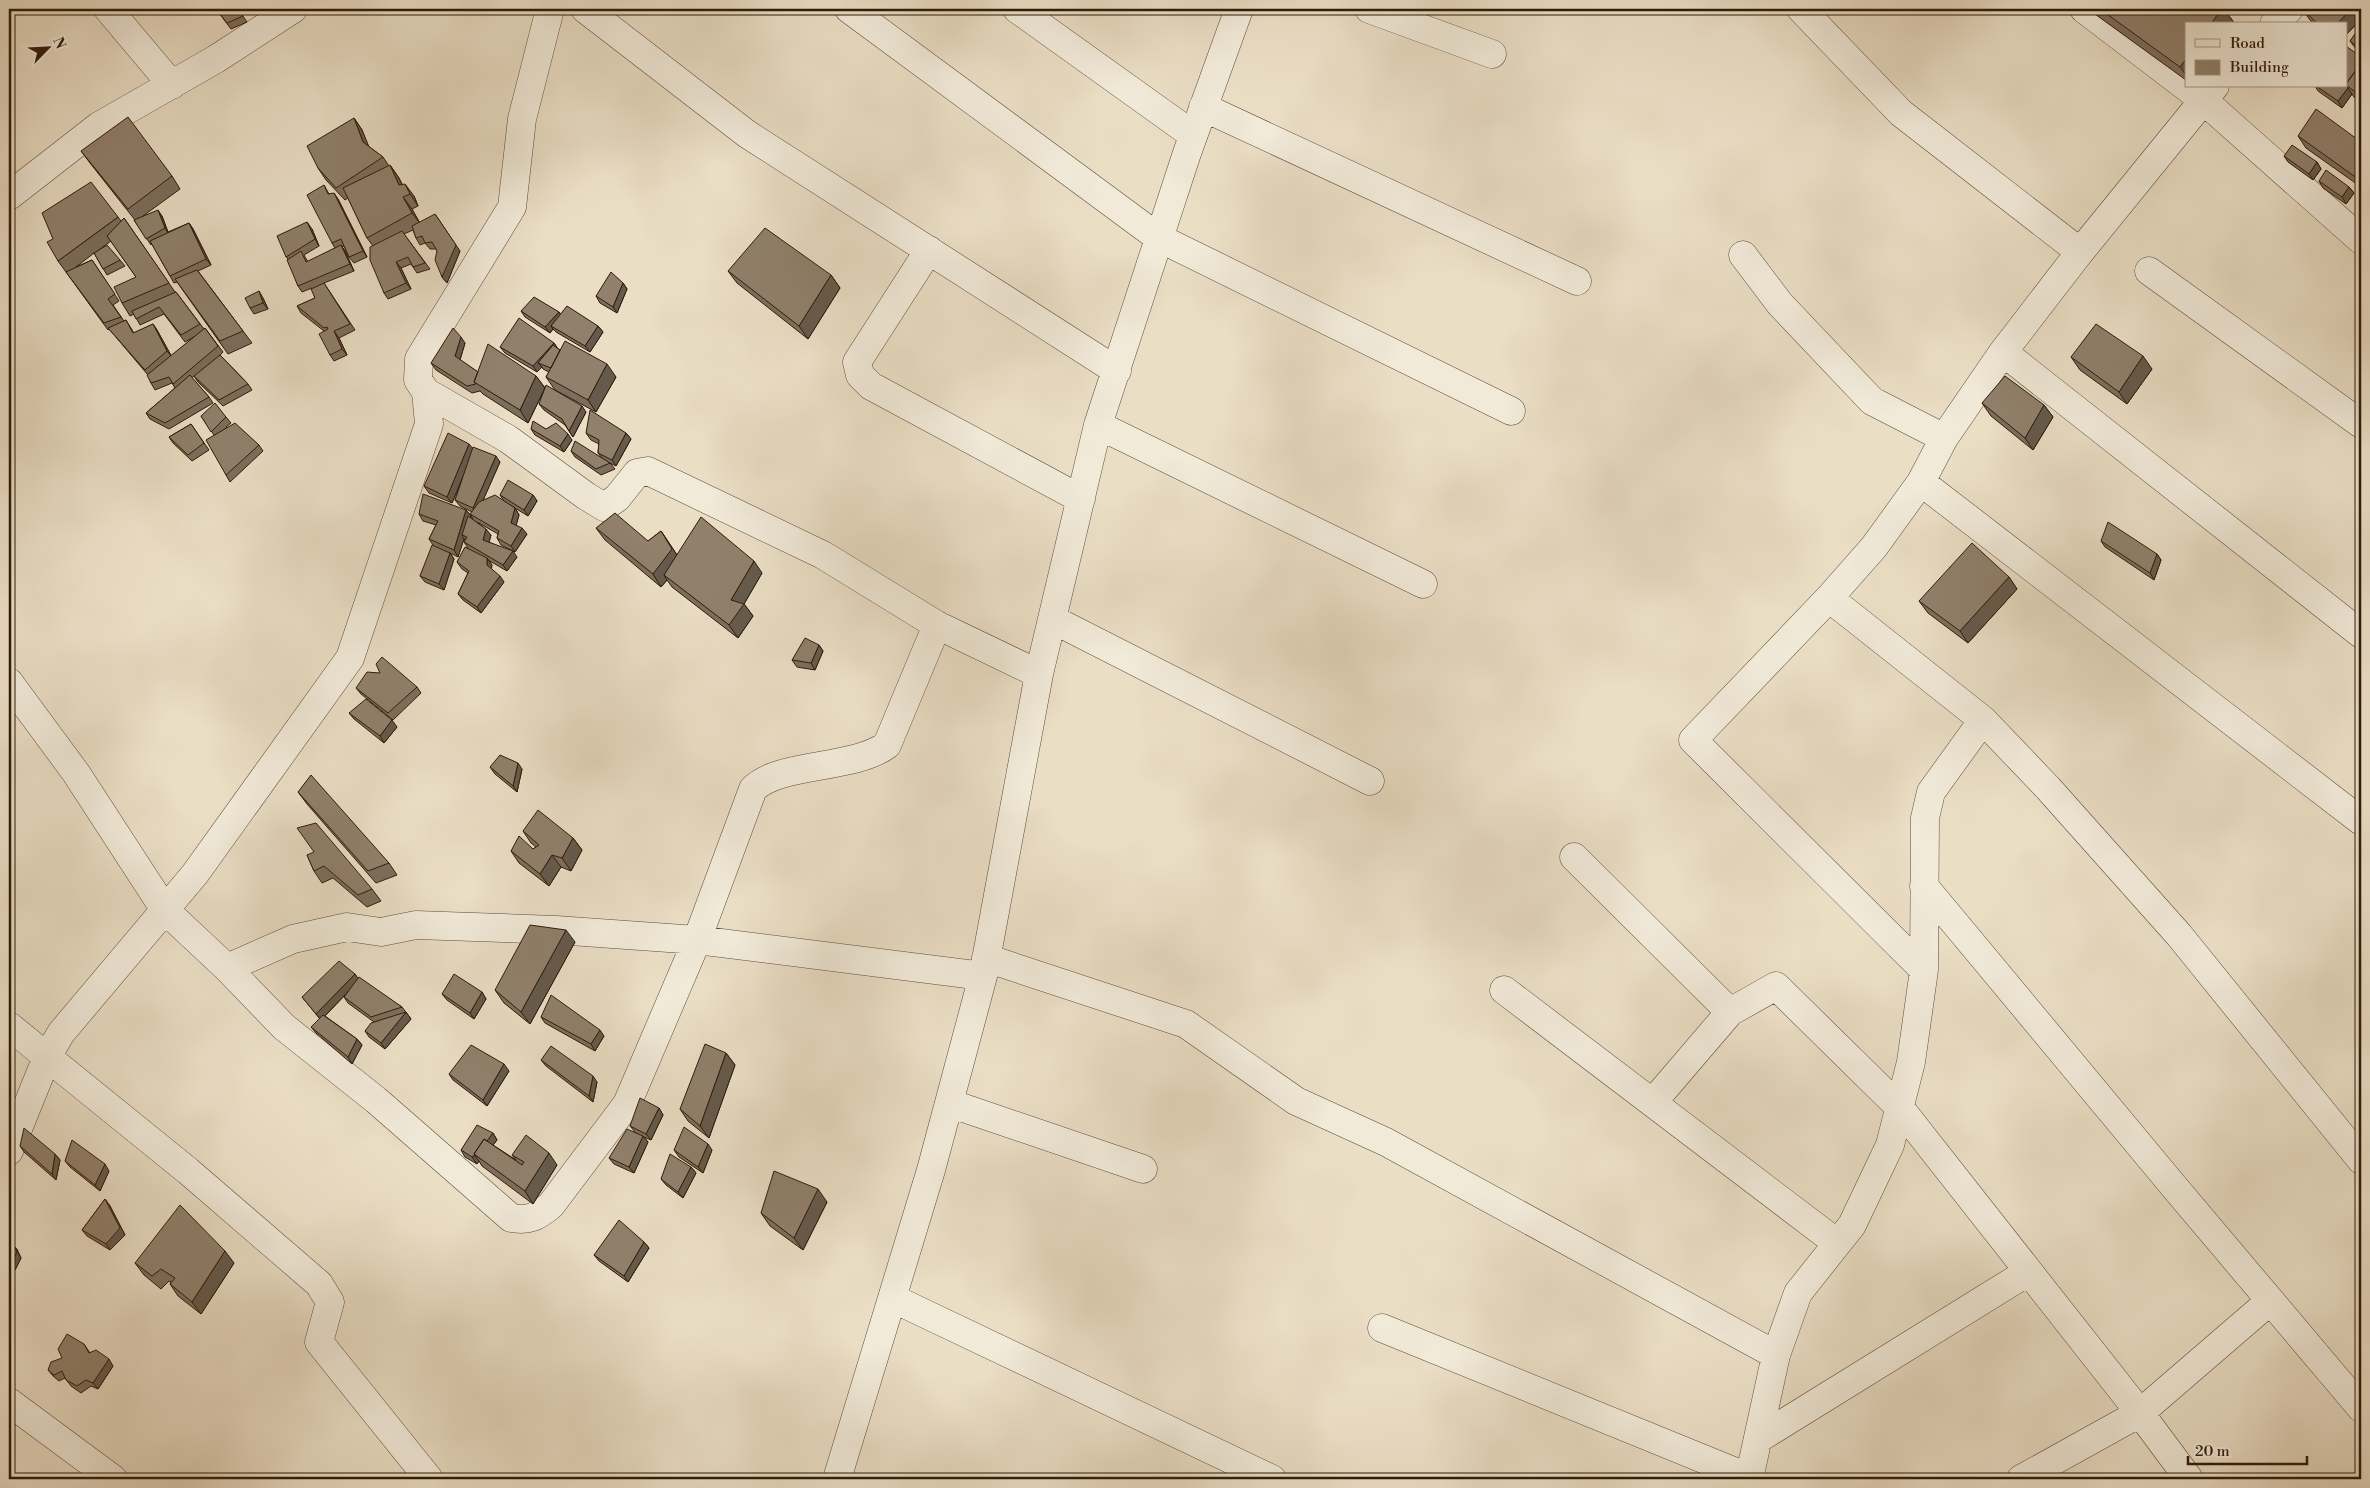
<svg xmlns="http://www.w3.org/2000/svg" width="2370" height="1488" viewBox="0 0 2370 1488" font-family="'Libre Bodoni',serif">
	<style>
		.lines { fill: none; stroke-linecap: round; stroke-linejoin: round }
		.minor-casing { stroke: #5e4b3a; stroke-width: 29 }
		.minor { stroke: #f1ead9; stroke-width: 28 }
		.wall { fill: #7c6e5d; stroke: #2f1a0b; fill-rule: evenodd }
		.shaded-wall { fill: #655a4c; stroke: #2f1a0b }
		.building { fill: #90806c; stroke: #2f1a0b }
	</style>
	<rect width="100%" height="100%" fill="#eadec5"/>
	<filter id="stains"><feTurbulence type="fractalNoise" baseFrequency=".004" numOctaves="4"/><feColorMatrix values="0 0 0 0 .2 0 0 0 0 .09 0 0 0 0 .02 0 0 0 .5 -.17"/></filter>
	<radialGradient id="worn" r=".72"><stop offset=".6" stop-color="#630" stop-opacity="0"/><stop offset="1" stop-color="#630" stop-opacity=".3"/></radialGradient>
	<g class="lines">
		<g class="minor-casing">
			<path id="minor" d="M108,9L172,85
				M585,9L747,134L1117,371
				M849,9L1159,238L1511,411
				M1017,9L1193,135
				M1369,9L1492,54
				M1801,9L1901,113L2080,252
				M2084,9L2202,99L2361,240
				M2274,24L2289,9
				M1203,107L1577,281
				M9,196L99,126L216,59L293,9
				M929,250L857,362L860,375L871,386L1081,499
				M1743,255L1780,304L1872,401L1944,438
				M2149,271L2361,424
				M2003,352L2361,634
				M426,392L508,439L586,496L604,507L617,498L637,473L648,471L823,555L937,625L1039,674
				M1098,425L1423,584
				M1921,482L2361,821
				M1829,598L1983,720L2048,788L2179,935L2361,1160
				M1052,619L1370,781
				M9,682L76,773L165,910L227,968L284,1027L376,1100L511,1218C529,1221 537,1217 551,1205L627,1104L697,940L753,789C780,762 853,770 887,745L937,625
				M1574,857L1730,1012L1653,1102
				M1924,886L2171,1183L2361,1408
				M986,958L1186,1024L1296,1101L1386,1142L1776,1355
				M227,968L293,939L347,927L381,932L416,925L556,930L697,940L983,976
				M1924,970L1693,740L1829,598L1874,547L1921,482L1944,438L2003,352L2080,252L2215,86
				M1504,990L1837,1243
				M1730,1012L1776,986L1900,1108L2140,1413L2189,1479
				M9,1026L188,1171L319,1284L330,1302L319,1342L429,1479
				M949,1103L1143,1169
				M9,1151L47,1057L61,1033L195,874L350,658L429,424L426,392L418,380L419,359L512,207L522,119L550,9
				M892,1298L1272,1479
				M1382,1328L1750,1478
				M9,1402L113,1479
				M1758,1439L2028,1272
				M837,1479L931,1170L983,976L1039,674L1098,425L1187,153L1239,9
				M1749,1479L1776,1355L1798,1293L1852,1225L1890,1145L1911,1062L1924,970L1925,818L1931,792L1983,720
				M2021,1479L2140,1413L2270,1301"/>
		</g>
		<use href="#minor" class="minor"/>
	</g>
	<path class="wall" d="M216,9H238L247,22L231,29Z
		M2088,9H2224L2235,24H2186V80Z
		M2302,9H2361V19L2346,35V24H2314L2310,20Z
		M2361,26V55L2359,53L2350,41Z
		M2361,57V102L2354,97L2352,94L2342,108L2318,91L2315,86H2346Z
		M354,118L362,130L368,146L383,157L389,166L390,165L399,178L402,184L414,196L418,206L412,209L419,222L460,251L447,283L442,277L437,251L436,249H430L425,243L420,245L416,238L413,230L404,234L430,269L417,273L411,264L401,268L411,289L388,299L384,293L373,246L367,238L348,198L345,200L326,180L318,168Z
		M2298,136L2361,142V187L2306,148Z
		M81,151L172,176L180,189L143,216H162L168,232L189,223L193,229L211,265L198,271L252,343L228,354L177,282L174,283L170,276L152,244L151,245L134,220H135L90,163Z
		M2284,156L2317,162L2321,169L2313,180L2288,162Z
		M2319,181L2349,187L2354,193L2346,204L2323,188Z
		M324,185L329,194L338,199L367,257L354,263L349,257L344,246L342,247L345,251L354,271L324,283L355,330L339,338L347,355L334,361L330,355L324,331L301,313L297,306L315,298L312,288L302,292L298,286L288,259L286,257L312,229L319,246L304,255L308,262L335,248L332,243Z
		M118,217L121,221L124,218L175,292H176L204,329L205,328L223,352L220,355L248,384L252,390L223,406L198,382L194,376L192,378L209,397L213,403L169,429L150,419L146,413L175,388L172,383L155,390L151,383L148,375L109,329L108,330L58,261ZM111,241L136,277L122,303L130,316L134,314L140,325L164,314L185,342L197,335L171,356L157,330L153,324L134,333L126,320L124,321L113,305L119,301L92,260L76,267L94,253L107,275L125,266L120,260L96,252Z
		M728,271L831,275L840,288L808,339L737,283Z
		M623,283L627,289L617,313L600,303L596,296Z
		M263,298L268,309L254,314L250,308Z
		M521,311L559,312L560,314L598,326L603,332L590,352L556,332L553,329L550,333L525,317Z
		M465,343L460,360L478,372L536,376L545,388L528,423L483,394L480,391L472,393L436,370L431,363Z
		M554,343L558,349L560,350L616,377L596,412L555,390L546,377L549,372L543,369L542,367L537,372L505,353L500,347Z
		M2071,357L2152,369L2127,404L2080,370Z
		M1982,403L2044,405L2053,417L2033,450L1991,416Z
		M539,404L586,412L573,437L565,425L544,410Z
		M201,416L226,417L231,423L226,427L259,445L263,451L230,482L226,475L214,435Z
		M191,424L209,450L192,461L173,443L169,437Z
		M531,429H546L572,440L564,452L535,435Z
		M586,433H626L631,439L616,466L610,463L615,469L601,475L575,457L571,451L602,458L598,453L599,444L591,440Z
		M473,449L500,462L483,500L504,501L500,495H533L537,501L528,516L505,502L515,508L519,515L516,525L527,534L515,552L501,545L497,538L498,534L477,522L491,535L489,542L517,557L507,571L488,560L492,565L491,568L504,582L481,613L463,600L458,594L468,573L462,569L457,562L468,548L464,542L465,540L464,538L458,557L450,553L454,559L444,590L425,582L420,576L433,545L429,539L436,525L423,521L419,514L466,510L471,516L470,517L473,519L470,514L472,512L460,506L455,500L465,471L452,503L429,493L424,486Z
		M596,528L648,541L661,531L677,555L762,573L744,604L753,616L738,638L672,587L667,580L661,587L605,540Z
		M2101,541L2157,554L2161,560L2154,580L2105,547Z
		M2009,577L2017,589L1968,643L1928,613L1919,601Z
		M819,645L823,651L815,670L797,667L792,660Z
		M417,687L421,693L393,720L361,694L356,688Z
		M349,713L397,727L384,743L354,719Z
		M490,767L522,769L517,792L495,774Z
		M298,792L389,863L397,875L376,883L307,804Z
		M523,831L573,838L582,850L571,871L561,867L549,886L519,863L511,851L533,849L536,847L531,843Z
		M307,855L372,889L381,901L367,907L333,878L322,883L314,871Z
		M575,942L530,1024L504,1003L495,990Z
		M355,974L358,979L402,1007L411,1019L385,1049L369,1037L365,1031L374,1022L348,1003L344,997L349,991L325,1016L357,1039L362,1045L352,1064L316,1033L311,1027L320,1019L302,997Z
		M482,992L486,999L474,1019L447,1000L442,994Z
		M541,1017L604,1036L595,1051L545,1023Z
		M726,1053L735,1065L709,1138L688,1121L680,1109Z
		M541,1060L597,1082L593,1102L546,1066Z
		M509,1071L487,1106L453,1080L449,1074Z
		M659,1108L663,1115L651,1140L644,1137L648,1142L634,1173L614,1164L609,1158L635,1132L630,1126Z
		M493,1133L497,1140L493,1145L516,1160L512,1155L557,1165L533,1204L482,1166L479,1161L477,1164L465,1157L461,1150Z
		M20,1146L55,1154L60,1160L56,1180L24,1152Z
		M674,1150H712L703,1173L679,1157Z
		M65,1161L109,1171L100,1191L70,1167Z
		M691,1167L696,1173L683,1198L666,1185L661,1179Z
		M105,1199L110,1206L125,1235L110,1250L87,1236L82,1230Z
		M827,1202L803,1250L770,1226L761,1213Z
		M644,1242L649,1248L628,1282L599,1261L594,1255Z
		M9,1243L17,1249L21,1258L15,1270L9,1272Z
		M135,1263H234L201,1314L178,1296L170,1284L171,1282L169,1281L161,1289L144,1275Z
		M84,1344L90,1353L113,1366L98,1389L91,1386L81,1393L71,1386L65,1378L59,1381L53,1376L48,1370L62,1358Z"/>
	<path class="shaded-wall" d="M2221,9H2224L2235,24H2211Z
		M2351,9H2361V19L2346,35V24H2337Z
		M2186,59V75L2180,67Z
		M2348,88L2352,94L2342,108L2338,101Z
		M354,118L362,130L372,154L363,142Z
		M2317,162L2321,169L2313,180L2309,174Z
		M390,165L399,178L407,195L399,185Z
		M405,184L414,196L418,206L410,194Z
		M2349,187L2354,193L2346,204L2342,197Z
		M334,193L338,199L367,257L363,251Z
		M403,197L412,209L421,225L412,213Z
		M158,210L162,216L169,235L165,228Z
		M435,214L460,251L447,283L442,277Z
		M307,222L312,229L319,246L315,239Z
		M189,223L193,229L211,265L206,259Z
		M341,245L345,251L354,271L350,264Z
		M396,262L401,268L411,289L406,283Z
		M831,275L840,288L808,339L799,326Z
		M623,283L627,289L617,313L613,307Z
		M259,291L263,298L268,309L263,303Z
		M559,312L563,318L551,326L553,329L550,333L545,327Z
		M153,324L157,330L172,357L167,351Z
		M598,326L603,332L590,352L585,346Z
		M334,331L339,338L347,355L342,349Z
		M461,337L465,343L459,363L455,356Z
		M554,343L558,349L538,363L542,367L537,372L533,366Z
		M2143,356L2152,369L2127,404L2119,392Z
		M607,364L616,377L596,412L588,400Z
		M536,376L545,388L528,423L520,410Z
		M2044,405L2053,417L2033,450L2025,438Z
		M582,406L586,412L573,437L569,431Z
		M626,433L631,439L616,466L612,460Z
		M568,434L572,440L564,452L560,446Z
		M469,444L474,450L452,503L447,497Z
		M496,456L500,462L477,514L473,508Z
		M533,495L537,501L528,516L524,510Z
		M515,508L519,515L515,529L511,523Z
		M466,510L471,516L465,536L462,535L464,539L458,557L454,550Z
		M522,528L527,534L515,552L511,546Z
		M486,529L491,535L488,546L483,540Z
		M661,531L681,561L664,575L667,580L661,587L653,574Z
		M513,551L517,557L507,571L503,565Z
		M450,553L454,559L444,590L439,584Z
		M2157,554L2161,560L2154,580L2150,573Z
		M487,558L492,565L491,571L487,565Z
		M754,561L762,573L744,604L753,616L738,638L729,625L731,600Z
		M500,576L504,582L481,613L477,607Z
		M2009,577L2017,589L1968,643L1960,631Z
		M819,645L823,651L815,670L811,663Z
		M392,720L397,727L384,743L380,736Z
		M518,763L522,769L517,792L513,786Z
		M573,838L582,850L571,871L562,858Z
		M552,855L561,867L549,886L540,874Z
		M566,930L575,942L530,1024L521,1012Z
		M355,974L359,980L321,1020L316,1014Z
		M482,992L486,999L474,1019L470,1013Z
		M406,1012L411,1019L385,1049L381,1043Z
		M600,1030L604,1036L595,1051L591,1044Z
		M357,1039L362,1045L352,1064L348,1057Z
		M726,1053L735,1065L709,1138L700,1126Z
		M504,1064L509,1071L487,1106L483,1100Z
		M593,1076L597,1082L593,1102L589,1096Z
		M659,1108L663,1115L651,1140L646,1134Z
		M493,1133L497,1140L481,1159L475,1155Z
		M643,1136L648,1142L634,1173L629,1167Z
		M708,1144L712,1150L703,1173L698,1167Z
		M549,1153L557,1165L533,1204L525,1191Z
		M55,1154L60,1160L56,1180L52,1174Z
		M474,1155L479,1161L477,1164L472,1157Z
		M105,1164L109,1171L100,1191L95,1185Z
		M691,1167L696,1173L683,1198L678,1192Z
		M818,1189L827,1202L803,1250L794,1238Z
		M105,1199L110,1206L125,1235L110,1250L106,1244Z
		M12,1242L21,1258L15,1270L11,1264Z
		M644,1242L649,1248L628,1282L624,1276Z
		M225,1251L234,1263L201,1314L192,1302Z
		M109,1359L113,1366L98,1389L93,1383Z"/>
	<path class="building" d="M216,9H238L243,16L227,23Z
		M2100,9H2221L2211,24H2186V59L2180,67Z
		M2302,9H2351L2337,24H2318Z
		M2361,26V49L2350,41Z
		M2346,46L2361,57V63L2346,84Z
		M2361,63V96L2346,85V84Z
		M2316,86H2346L2348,88L2338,101Z
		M2316,109L2361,142V181L2298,136Z
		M128,117L172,176L128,209L81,151Z
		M354,118L363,142L383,157L336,188L318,168L307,146Z
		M2292,145L2317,162L2309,174L2284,156Z
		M390,165L399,185L405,184L410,194L403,197L412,213L367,238L343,188Z
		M2326,170L2349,187L2342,197L2319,181Z
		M91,182L118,217L58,261L47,242L53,239L42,213Z
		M324,185L328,194L334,193L363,251L349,257L341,239L332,243L307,195Z
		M158,210L165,228L146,239L134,220Z
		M435,214L456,245L442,277L435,260L437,251L432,242L425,243L422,236L416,238L412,226Z
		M124,218L169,283L122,303L114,287L136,277L107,236Z
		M307,222L315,239L286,257L277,236Z
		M189,223L206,259L170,276L150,241Z
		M765,228L831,275L799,326L728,271Z
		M402,231L425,263L413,267L408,257L396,262L406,283L384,293L370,260V247Z
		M107,245L120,260L103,269L94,253Z
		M341,245L350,264L298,286L287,260L301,251L306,262Z
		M92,260L115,294L108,299L121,317L104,323L66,272Z
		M197,270L243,331L220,341L175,279Z
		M611,272L623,283L613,307L596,296Z
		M324,283L350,324L334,331L342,349L330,355L319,334L328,329L327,327L324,328L297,306L315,298L311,289Z
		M259,291L263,303L250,308L245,298Z
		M176,292L200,324L181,335L159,307L136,319L132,311Z
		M534,297L559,312L545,327L521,311Z
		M567,306L598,326L585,346L551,326Z
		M519,318L554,343L533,366L500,347Z
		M126,320L133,333L153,324L167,351L145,370L108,328Z
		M2096,324L2143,356L2119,392L2071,357Z
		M205,328L218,346L173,384L169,377L151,383L147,375Z
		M453,328L461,337L455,356L478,372L474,382L476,384L467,386L431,363Z
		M565,341L607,364L588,400L546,377Z
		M488,344L536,376L520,410L474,382Z
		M553,345L560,350L551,368L538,363Z
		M220,355L248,384L219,400L194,376Z
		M190,375L209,397L165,423L146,413Z
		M2005,376L2044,405L2025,438L1982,403Z
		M546,385L582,406L569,431L562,419L539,404Z
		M215,403L226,417L211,432L201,416Z
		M590,410L626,433L612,460L598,453L599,440L586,433Z
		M533,421L546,429L556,423L568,434L560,446L531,429Z
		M235,423L259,445L226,475L206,440Z
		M191,424L204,443L188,455L169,437Z
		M448,433L469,444L447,497L424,486Z
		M575,441L610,463L596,469L571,451Z
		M473,447L496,456L473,508L455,500Z
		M508,480L533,495L524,510L500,495Z
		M423,494L466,510L454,550L429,539L438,521L419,514Z
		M495,495L515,508L511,523L522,528L511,546L497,538L499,531L470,514L479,502Z
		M615,513L648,541L661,531L672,549L653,574L596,528Z
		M468,516L486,529L483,540L513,551L503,565L464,542L467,537L462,535Z
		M701,517L754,561L731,600L744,604L729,625L664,575Z
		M2108,522L2157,554L2150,573L2101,541Z
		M1972,543L2009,577L1960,631L1919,601Z
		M432,545L450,553L439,584L420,576Z
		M465,547L487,558V565L500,576L477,607L458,594L469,571L457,562Z
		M805,638L819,645L811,663L792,660Z
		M382,657L417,687L388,713L356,688L367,672L380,673L376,664Z
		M366,699L392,720L380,736L349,713Z
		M500,755L518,763L513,786L490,767Z
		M311,775L389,863L368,871L298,792Z
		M538,810L573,838L562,858L552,855L540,874L511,851L519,836L533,849L539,845L523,831Z
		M316,823L372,889L358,895L324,866L314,871L307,855L314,852L297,828Z
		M530,925L566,930L521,1012L495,990Z
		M339,961L355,974L316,1014L302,997Z
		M454,974L482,992L470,1013L442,994Z
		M359,977L402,1007L371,1017L344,997Z
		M551,995L600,1030L591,1044L541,1017Z
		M406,1012L381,1043L365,1031L371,1023Z
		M323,1015L357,1039L348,1057L311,1027Z
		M705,1044L726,1053L700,1126L680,1109Z
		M471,1045L504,1064L483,1100L449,1074Z
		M551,1046L593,1076L589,1096L541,1060Z
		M640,1098L659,1108L646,1134L630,1126Z
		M477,1125L493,1133L487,1141L484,1139L474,1154L475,1155L472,1157L461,1150Z
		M684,1127L708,1144L698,1167L674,1150Z
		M24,1128L55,1154L52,1174L20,1146Z
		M627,1129L643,1136L629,1167L609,1158Z
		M526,1135L549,1153L525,1191L474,1154L484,1139L522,1165L524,1162L512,1155Z
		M72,1140L105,1164L95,1185L65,1161Z
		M670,1154L691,1167L678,1192L661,1179Z
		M774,1171L818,1189L794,1238L761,1213Z
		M105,1199L120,1228L106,1244L82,1230Z
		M180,1205L225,1251L192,1302L170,1284L175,1278L161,1269L152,1276L135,1263Z
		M619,1220L644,1242L624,1276L594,1255Z
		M12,1242L17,1252L11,1264H9V1243Z
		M67,1334L84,1344L89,1353L96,1350L109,1359L93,1383L86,1380L77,1386L66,1380L62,1371L54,1375L48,1370L51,1362L62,1358L58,1349Z"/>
	<rect width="2370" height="1488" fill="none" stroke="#eadec5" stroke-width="30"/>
	<rect x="10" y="10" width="2350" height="1468" fill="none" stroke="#2f1a0b" stroke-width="2.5"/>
	<rect x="15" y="15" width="2340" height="1458" fill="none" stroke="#2f1a0b"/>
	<rect x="2185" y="22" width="162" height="65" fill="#f1ead9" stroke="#a39787"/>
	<rect x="2195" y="39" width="25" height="8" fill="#f1ead9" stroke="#a39787"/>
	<text x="2230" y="48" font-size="15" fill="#2f1a0b">Road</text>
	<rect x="2195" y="60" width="25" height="15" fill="#90806c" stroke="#a39787"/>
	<text x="2230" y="72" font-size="15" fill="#2f1a0b">Building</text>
	<g transform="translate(48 48) rotate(66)" stroke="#f1ead9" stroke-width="4" paint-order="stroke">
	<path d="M0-4L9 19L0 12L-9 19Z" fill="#2f1a0b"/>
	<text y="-8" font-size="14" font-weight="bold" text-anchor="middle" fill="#2f1a0b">N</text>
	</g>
	<path d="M2188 1456v8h119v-8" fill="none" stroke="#2f1a0b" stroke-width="2.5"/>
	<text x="2195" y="1456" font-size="15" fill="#2f1a0b" stroke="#f1ead9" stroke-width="4" paint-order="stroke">20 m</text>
	<rect width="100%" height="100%" filter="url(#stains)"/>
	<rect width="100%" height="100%" fill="url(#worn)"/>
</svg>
